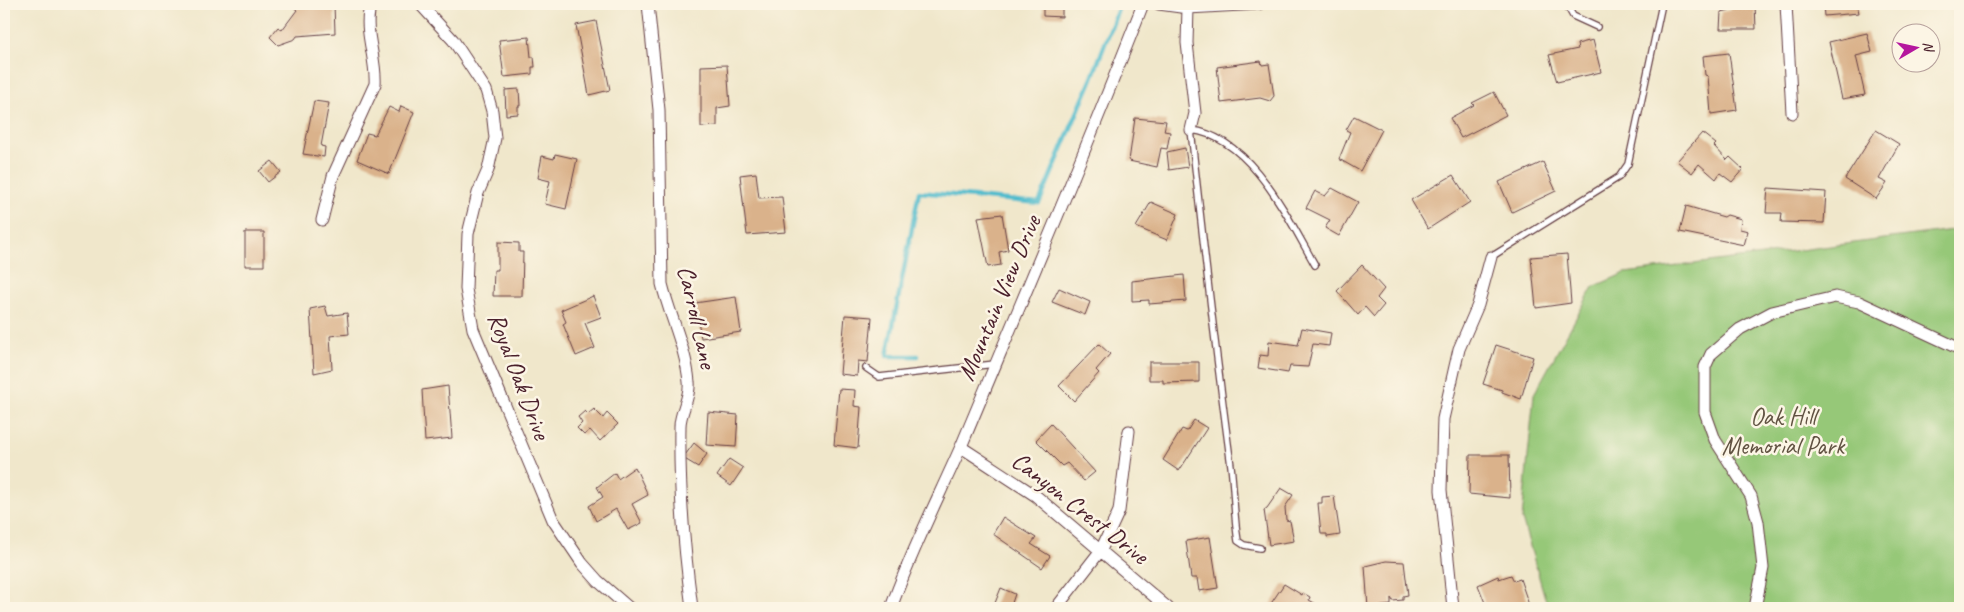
<svg xmlns="http://www.w3.org/2000/svg" width="1964" height="612" viewBox="0 0 1964 612" font-family="Caveat,sans-serif">
	<style>
		.green { fill: #96c878; stroke: #707452 }
		.lines { fill: none; stroke-linecap: round; stroke-linejoin: round }
		.stream { stroke: #51bccd; stroke-width: 4.5 }
		.building { fill: #dab28b }
		.lane-casing { stroke: #633d43; stroke-width: 8 }
		.street-casing { stroke: #633d43; stroke-width: 13 }
		.lane { stroke: #fff; stroke-width: 5.5 }
		.street { stroke: #fff; stroke-width: 11 }
		.labels { text-anchor: middle; dominant-baseline: central; stroke-width: 5; stroke-linejoin: round; paint-order: stroke }
		.street-label { font-size: 25px; fill: #4a1f2b; stroke: #fcf5e5 }
		.park-label { font-size: 25px; fill: #615242; stroke: #fcf5e5 }
	</style>
	<rect width="100%" height="100%" fill="#fcf5e5"/>
	<filter id="ink" filterUnits="userSpaceOnUse"><feTurbulence type="fractalNoise" baseFrequency=".02" numOctaves="2"/><feDisplacementMap in="SourceGraphic" scale="10" xChannelSelector="R" yChannelSelector="G"/><feConvolveMatrix kernelMatrix="1 2 1 2 8 2 1 2 1" color-interpolation-filters="sRGB"/></filter>
	<filter id="wash" filterUnits="userSpaceOnUse"><feTurbulence type="fractalNoise" baseFrequency=".0096" numOctaves="4" result="noise"/><feDisplacementMap in="SourceGraphic" scale="20" xChannelSelector="R" yChannelSelector="G"/><feGaussianBlur stdDeviation="1.12" result="paint"/><feColorMatrix in="noise" values="0 0 0 0 0 0 0 0 0 0 0 0 0 0 0 0 0 1.4 0 .05"/><feComposite in="paint" operator="in"/></filter>
	<g filter="url(#wash)">
		<rect width="100%" height="100%" fill="#f0e7cb"/>
		<path class="green" d="M1960,229V608H1548L1522,519L1534,394L1593,287L1625,273Z"/>
		<g class="lines">
			<path class="stream" d="M918,356H887L919,192L1039,203L1092,78L1120,4"/>
		</g>
		<g id="blocks">
			<path class="building" d="M290,4H334L335,33L297,36L295,39L278,45L270,37L278,27L282,30L297,10Z
				M1043,4H1062V17L1043,16Z
				M1731,4H1755L1756,29H1720L1721,12L1731,10Z
				M1823,4H1857L1859,13L1824,16Z
				M596,21L610,90L589,95L576,25Z
				M1867,33L1872,52L1856,56L1865,95L1842,99L1829,42Z
				M529,37L531,57H534L535,67H532V74L504,77L499,40Z
				M1593,40L1601,72L1557,82L1549,55L1578,49L1577,44Z
				M1729,53L1737,110L1711,114L1708,76L1705,75L1703,56Z
				M1261,61L1262,65L1269,64L1274,96L1270,101L1260,98L1221,103L1217,67Z
				M727,65L730,106L717,108V126L701,127V66Z
				M519,89L520,106H518V114L506,115L505,90Z
				M1494,92L1506,115L1461,138L1450,118L1474,105L1472,103Z
				M314,101L329,103L321,146L325,147L324,157L303,154Z
				M401,106L414,112L389,174L357,160L367,133L375,135L389,107L399,112Z
				M1354,116L1382,130L1360,171L1339,159L1350,132L1346,130Z
				M1135,118L1166,121L1164,131L1170,132L1167,149L1161,148L1157,167L1129,161Z
				M1876,130L1899,144L1879,179L1887,183L1876,199L1845,179Z
				M1702,133L1716,144L1714,146L1727,160L1730,157L1743,169L1732,182L1720,173L1716,179L1699,164L1692,173L1677,161Z
				M1185,148L1188,167L1169,170L1167,152Z
				M555,154L577,159L566,209L545,204L550,181L538,178L542,156L554,159Z
				M272,161L281,172L268,182L259,171Z
				M1543,162L1556,191L1512,212L1499,182Z
				M756,173L759,198L782,197L786,232L747,235L740,175Z
				M1453,175L1470,202L1428,229L1411,200Z
				M1332,188L1358,202L1339,236L1325,228L1330,220L1306,208L1315,191L1325,196Z
				M1768,188L1826,192L1824,223L1781,222L1782,213H1766Z
				M1151,202L1178,214L1167,240L1136,227Z
				M1686,206L1724,217L1727,215L1741,219L1740,229L1748,231L1744,245L1680,232Z
				M1002,214L1008,250L999,252L1001,265L988,267L978,217Z
				M245,232H264V266H245Z
				M498,242L519,243V252H523L522,296H493L494,270H498Z
				M1567,254L1571,303L1536,308L1531,257Z
				M1362,265L1384,289L1377,298L1384,305L1374,317L1365,307L1358,315L1337,291Z
				M1184,275L1186,301L1149,304V300L1132,301V281Z
				M1059,288L1090,302L1085,315L1052,302Z
				M593,296L601,317L585,323L595,348L576,356L563,324L566,322L561,310Z
				M736,297L741,332L701,338L695,303Z
				M325,306L328,316L347,313L349,334L330,336L332,369L314,373L310,309Z
				M845,315L872,317L868,362L858,361L857,376L840,374Z
				M1302,328L1331,333L1329,346L1313,344L1308,367L1290,366L1288,373L1258,368L1260,355L1268,356L1269,341L1298,345Z
				M1099,344L1110,354L1096,370L1099,373L1074,401L1059,386Z
				M1496,345L1533,357L1521,399L1502,392V390L1483,384Z
				M1149,362H1199V382L1163,383V380H1149Z
				M448,386L452,438L425,441L422,390Z
				M839,389L855,390L854,406L861,407L858,448L834,445Z
				M594,409L603,418L607,413L618,424L600,441L590,430L584,435L577,428L582,423L578,417L585,411L588,414Z
				M708,412L738,415L736,447L706,445Z
				M1194,420L1207,428L1179,471L1163,460L1182,429L1187,431Z
				M1051,424L1095,472L1084,481L1067,463L1062,466L1036,440Z
				M694,443L707,454L698,467L683,458Z
				M1470,455H1509L1510,498L1469,494Z
				M729,459L743,468L731,486L717,476Z
				M635,467L648,495L632,504L642,523L628,530L616,509L596,521L589,506L603,497L597,487L615,473L618,479Z
				M1281,488L1293,495L1285,507L1286,520L1290,521L1294,541L1269,545L1264,510L1267,508Z
				M1334,496L1340,535L1327,537V534H1321L1318,503H1322V497Z
				M1003,517L1036,538L1031,544L1050,556L1042,568L993,534Z
				M1210,537L1218,588L1199,591L1197,578H1191L1186,541Z
				M1386,561L1404,562L1408,595L1403,596V600L1393,601L1391,598V605L1368,608L1365,566Z
				M1511,575L1514,581L1520,579L1530,608H1487L1478,585L1498,576L1499,579Z
				M1284,584L1302,595L1303,593L1310,597L1309,600L1318,605L1316,608H1268Z
				M1001,588L1015,594L1011,606L1015,608H993Z"/>
		</g>
	</g>
	<g filter="url(#ink)">
		<use href="#blocks" fill-opacity="0" stroke="#633d43" stroke-width="1"/>
		<g class="lines">
			<g class="lane-casing">
				<path id="lane" d="M1566,4L1573,16L1597,27
					M1491,257L1619,177L1628,164L1662,4
					M866,368L879,377L995,364
					M1260,548L1244,545L1238,541C1234,516 1234,491 1231,466C1216,354 1203,242 1191,130C1251,137 1288,218 1315,265"/>
			</g>
			<g class="street-casing">
				<path id="street" d="M420,4L453,40L486,90L492,111L495,138L488,170L478,193L468,234L466,289L473,329L553,520L582,563L598,581L629,608
					M648,4L659,110L662,284C670,317 686,348 689,382C691,396 680,412 680,426C679,487 684,549 692,608
					M1159,4L1188,8L1259,4
					M1786,4L1792,113
					M1188,8L1187,43L1195,113L1191,130
					M322,220L333,176L375,84C377,58 362,28 371,4
					M961,447L1036,496L1168,608
					M891,608C911,551 939,497 963,442C1024,296 1086,151 1143,4
					M1056,608L1101,550L1119,511L1129,431
					M1453,608L1441,490L1443,419L1459,349L1478,305L1491,257
					M1755,608L1763,568L1758,522L1751,496L1715,440L1705,412V367L1711,354L1740,329L1772,312L1835,297L1859,302L1960,349"/>
			</g>
			<use href="#lane" class="lane"/>
			<use href="#street" class="street"/>
		</g>
	</g>
	<g class="labels">
		<g class="street-label">
			<text transform="translate(999 298) rotate(-67)">Mountain View Drive</text>
			<text transform="translate(697 317) rotate(77)">Carroll Lane</text>
			<text transform="translate(519 376) rotate(69)">Royal Oak Drive</text>
			<text transform="translate(1080 508) rotate(38)">Canyon Crest Drive</text>
		</g>
		<g class="park-label">
			<text x="1783" y="417">Oak Hill<tspan x="1783" dy="29">Memorial Park</tspan></text>
		</g>
	</g>
	<rect width="1964" height="612" fill="none" stroke="#fcf5e5" stroke-width="20"/>
	<g transform="translate(1916 48) rotate(81)"><circle r="24" fill="#fcf5e5" stroke="#b59f9b"/>
	<path d="M0-4L9 19L0 12L-9 19Z" fill="#b5179e"/>
	<text y="-8" font-size="14" font-weight="bold" text-anchor="middle" fill="#4a1f2b">N</text>
	</g>
</svg>
